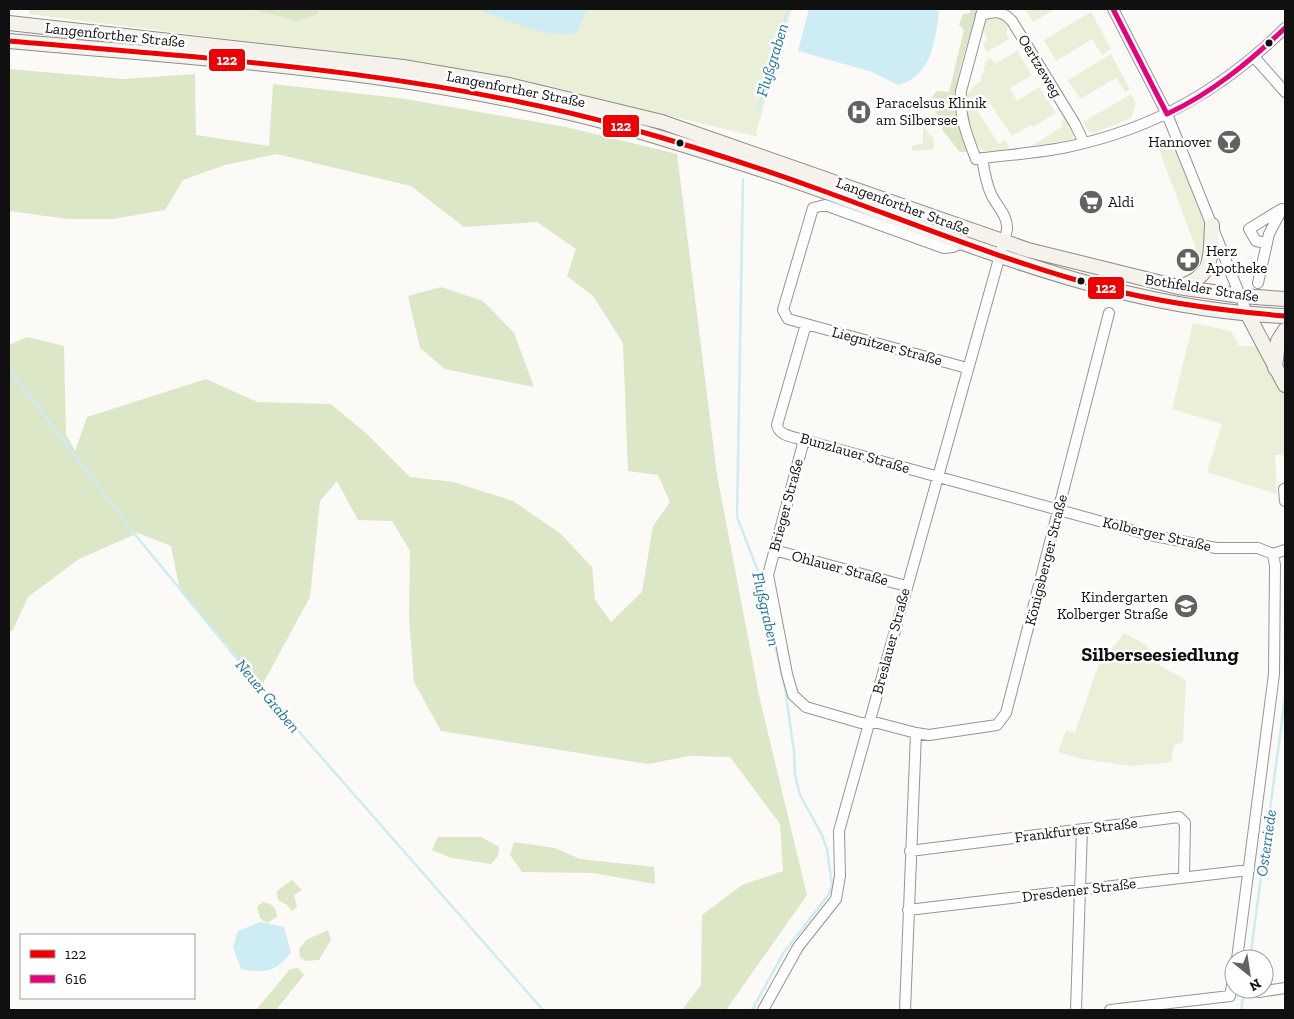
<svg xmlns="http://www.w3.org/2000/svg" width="1294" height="1019" viewBox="0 0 1294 1019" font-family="'Zilla Slab',serif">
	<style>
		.green { fill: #e9f0d7 }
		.forest { fill: #dbe7c6 }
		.water { fill: #ceecf4 }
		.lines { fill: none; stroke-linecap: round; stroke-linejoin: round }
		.stream { stroke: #ceecf4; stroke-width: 2.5 }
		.street-casing { stroke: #969594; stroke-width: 12 }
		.secondary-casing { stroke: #8d8c8a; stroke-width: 16 }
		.street { stroke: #fffefe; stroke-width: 10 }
		.secondary { stroke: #f5f2ec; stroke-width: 14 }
		.bus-1-casing { stroke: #fff; stroke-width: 9 }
		.bus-2-casing { stroke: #fff; stroke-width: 9 }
		.bus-1 { stroke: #e00; stroke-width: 5 }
		.bus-2 { stroke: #e5007d; stroke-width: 5 }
		.bus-dot { fill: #101010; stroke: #fff; stroke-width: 2 }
		.labels { text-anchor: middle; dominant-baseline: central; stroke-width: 5; stroke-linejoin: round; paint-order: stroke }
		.street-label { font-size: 15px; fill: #101010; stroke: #fff }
		.poi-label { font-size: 15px; fill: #101010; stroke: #fff; text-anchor: start }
		.water-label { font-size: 16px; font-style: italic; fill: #1f769c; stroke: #fff }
		.district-label { font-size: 20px; font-weight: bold; fill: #101010; stroke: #fff }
		.line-badge { stroke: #fff; stroke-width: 2 }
		.badge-label { font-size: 14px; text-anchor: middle; font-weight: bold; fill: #fff }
	</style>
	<rect width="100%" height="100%" fill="#fcfaf6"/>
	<path class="green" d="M29,9H792L756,133L758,137L511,78L404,61L29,14Z
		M1025,9H1055L1033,22Z
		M1091,12L1111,49L1102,55L1092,39L1056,61L1044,40Z
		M999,15L1009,22L1006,33L1009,39L987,52L983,45L987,39L980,25L990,16Z
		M1017,51L1032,75L1010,88L1017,101L1039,87L1056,113L1033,127L1031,125L1012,136L985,96L973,104L999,144L1005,140L1010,149L986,152C972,144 964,122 964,105C964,95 974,85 982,80L980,77L985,70L983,67L986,65L985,62L990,58L995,64Z
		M1111,54L1130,89L1125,92L1116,78L1080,99L1068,80Z
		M1131,94L1136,104L1131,118L1094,133L1089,132L1083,122Z
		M1061,120L1070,121L1075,131L1072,139L1030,147L1063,126Z
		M923,126L933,138L934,149L912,151V146L923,143Z
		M1176,135L1210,218L1209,262L1197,270L1198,254L1157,144Z
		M1193,323L1231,331L1239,346L1285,347V455H1275L1277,494L1207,472L1222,424L1172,409Z
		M1124,633L1146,645L1160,666L1186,680L1183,742L1174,745L1171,762L1133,766L1082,759L1058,752L1066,731L1075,732L1098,666Z"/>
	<path class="forest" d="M250,9H318V14L298,21Z
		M971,9H979C969,39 950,87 957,119C959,130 964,141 968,152H960L943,131L935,110L929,101L937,91L949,92L964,30L959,25L963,14L970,13Z
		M9,69L123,79L195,74L196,135L269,146L273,84L399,98L566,127L677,154L717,475L760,700L807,895L726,1010H682L701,985L702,915L742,885L783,871L780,824L730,757L689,756L648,764L441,731L414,682L409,619L410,551L392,521L358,520L337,481L320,501L310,597L260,689L180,591L171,546L138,533L79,559L28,597L13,630L9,632V345L27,337L64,346L66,434L75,451L87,417L206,379L257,402L331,404L367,434L410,477L453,482L513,501L561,534L592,567L595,600L611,622L642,592L653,526L670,502L658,475L628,471L623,343L593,296L567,276L576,249L537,222L464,227L411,186L277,154L225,165L183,180L165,210L113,219H68L9,211Z
		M441,287L483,301L514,333L534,387L445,369L420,348L408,296Z
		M438,837H481L499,847L498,856L491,864L452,858L432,850Z
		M514,842L555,848L580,859L654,867L655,884L593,873L522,872L510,855Z
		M292,880L302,890L294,895L297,907L292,911L287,905L278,900L277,891Z
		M263,902C273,904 276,907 277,917L267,923L260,918L257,907Z
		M328,930L331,940L319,960L306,961L300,957L299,949L306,940Z
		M298,968L304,975L276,1010H256L290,969Z"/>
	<path class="water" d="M478,9H587L577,33C549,40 505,20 478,9Z
		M809,9H939C936,39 932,77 898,85L872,72L798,51Z
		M260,922L284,927L291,952C277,972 264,974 241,969L233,947L238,931Z"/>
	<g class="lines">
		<path class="stream" d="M757,112L788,9
			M743,179L737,517L758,571L785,688L794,752L795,774L800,795L822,835L827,849L832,885L829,894L784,952L752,1010
			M9,369L137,537L273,702L543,1010
			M1250,959L1285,698
			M1241,1010L1245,989"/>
		<g class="street-casing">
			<path id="street" d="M983,9L961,91C959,116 967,136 976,159C1006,155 1038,153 1067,147C1154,129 1223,89 1285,28
				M1113,9L1167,114L1247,313
				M981,15C994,11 1002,10 1012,21L1075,124L1084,143
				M1255,58L1285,92
				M962,243L953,247L944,248L825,205L813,208L783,310L788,319L806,324L777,425C779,436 794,437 804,440L1150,535L1216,548H1258L1273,554L1275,565L1274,674L1237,959
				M1267,243L1256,241L1249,229L1280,210
				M1258,283L1269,234L1282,209
				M806,324L967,368
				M804,440L768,575L787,674L793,695L806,707L861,723H878L916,733L929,735L997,725L1006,713L1109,313
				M1284,489L1285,501
				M774,550L906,586
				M1273,554L1285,550
				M910,851L1179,817L1185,823L1184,877
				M908,910L1249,870
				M1259,992L1285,988
				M763,1010L798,947L836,899L840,876L839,831L1007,230C1008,215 997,207 991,194C986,183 984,170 982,158
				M905,1010L916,733
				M1076,1010L1082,829
				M1110,1010L1230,996L1234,974"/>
		</g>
		<g class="secondary-casing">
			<path id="secondary" d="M9,23L403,67L509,85L662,122L1028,250L1178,287L1241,296L1285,299
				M9,41C216,60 427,71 628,128C695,148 763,169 829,193C976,248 1126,310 1285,316
				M1179,287C1215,276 1210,257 1212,225
				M1247,313L1285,385
				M1275,368L1278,341L1285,330"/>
		</g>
		<use href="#street" class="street"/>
		<use href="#secondary" class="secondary"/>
		<g class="bus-1-casing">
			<path id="bus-1" d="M9,41C217,59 427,72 628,128C696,147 763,169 829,193C922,227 1013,264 1109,289C1167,304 1226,311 1285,316"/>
		</g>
		<g class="bus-2-casing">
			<path id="bus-2" d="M1113,9L1167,114
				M1167,114C1212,93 1249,62 1285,28"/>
		</g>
		<use href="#bus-1" class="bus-1"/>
		<use href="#bus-2" class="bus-2"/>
	</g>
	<defs>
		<g id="hospital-disc" transform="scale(1.25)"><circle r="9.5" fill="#636260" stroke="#fff"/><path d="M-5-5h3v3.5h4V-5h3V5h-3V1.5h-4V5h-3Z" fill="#fff"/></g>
		<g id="bar-disc" transform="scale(1.25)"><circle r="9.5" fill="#636260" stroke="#fff"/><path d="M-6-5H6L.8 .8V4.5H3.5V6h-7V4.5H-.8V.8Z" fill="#fff"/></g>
		<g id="supermarket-disc" transform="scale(1.25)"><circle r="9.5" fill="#636260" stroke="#fff"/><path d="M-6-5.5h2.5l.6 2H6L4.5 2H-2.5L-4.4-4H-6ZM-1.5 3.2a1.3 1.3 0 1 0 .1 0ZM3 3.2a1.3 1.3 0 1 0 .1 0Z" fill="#fff"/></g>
		<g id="pharmacy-disc" transform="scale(1.25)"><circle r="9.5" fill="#636260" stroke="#fff"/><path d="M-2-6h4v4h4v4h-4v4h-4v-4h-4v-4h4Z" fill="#fff"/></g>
		<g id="school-disc" transform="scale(1.25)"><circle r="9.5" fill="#636260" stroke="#fff"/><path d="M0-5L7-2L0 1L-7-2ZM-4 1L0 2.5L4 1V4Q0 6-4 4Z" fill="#fff"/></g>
	</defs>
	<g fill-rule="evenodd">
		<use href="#hospital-disc" x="859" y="112"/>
		<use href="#bar-disc" x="1229" y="142"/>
		<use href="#supermarket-disc" x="1091" y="202"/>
		<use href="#pharmacy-disc" x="1188" y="260"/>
		<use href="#school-disc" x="1186" y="606"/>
	</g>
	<g class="bus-dot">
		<circle cx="1269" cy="43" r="4.5"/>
		<circle cx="680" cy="143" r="4.5"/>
		<circle cx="1081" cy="281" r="4.5"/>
	</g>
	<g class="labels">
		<g class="street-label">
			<text transform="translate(115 35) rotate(6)">Langenforther Straße</text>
			<text transform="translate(1040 66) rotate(59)">Oertzeweg</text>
			<text transform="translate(516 89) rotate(11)">Langenforther Straße</text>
			<text transform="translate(903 206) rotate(20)">Langenforther Straße</text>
			<text transform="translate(1202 288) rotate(9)">Bothfelder Straße</text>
			<text transform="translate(887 346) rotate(15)">Liegnitzer Straße</text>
			<text transform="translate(855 453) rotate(16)">Bunzlauer Straße</text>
			<text transform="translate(786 505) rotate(-75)">Brieger Straße</text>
			<text transform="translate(1157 534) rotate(13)">Kolberger Straße</text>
			<text transform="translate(1046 560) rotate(-76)">Königsberger Straße</text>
			<text transform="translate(840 568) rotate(15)">Ohlauer Straße</text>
			<text transform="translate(891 641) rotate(-75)">Breslauer Straße</text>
			<text transform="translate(1076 830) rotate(-7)">Frankfurter Straße</text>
			<text transform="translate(1079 890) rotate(-7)">Dresdener Straße</text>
		</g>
		<g class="poi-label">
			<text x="876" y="103">Paracelsus Klinik<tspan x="876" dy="17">am Silbersee</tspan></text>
			<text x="1212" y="142" text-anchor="end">Hannover</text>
			<text x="1108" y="202">Aldi</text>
			<text x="1206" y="251">Herz<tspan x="1206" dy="17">Apotheke</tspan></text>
			<text x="1168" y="597" text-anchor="end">Kindergarten<tspan x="1168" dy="17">Kolberger Straße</tspan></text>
		</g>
		<g class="water-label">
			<text transform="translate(772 60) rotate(-73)">Flußgraben</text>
			<text transform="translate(766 609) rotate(77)">Flußgraben</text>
			<text transform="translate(268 696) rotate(50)">Neuer Graben</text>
			<text transform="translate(1266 843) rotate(-82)">Osterriede</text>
		</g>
		<g class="district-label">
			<text x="1160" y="654">Silberseesiedlung</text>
		</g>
	</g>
	<g class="line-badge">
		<rect x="208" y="48" width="38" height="24" rx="5" fill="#e00"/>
		<rect x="602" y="114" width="38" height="24" rx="5" fill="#e00"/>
		<rect x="1087" y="276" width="38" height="24" rx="5" fill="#e00"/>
	</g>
	<g class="badge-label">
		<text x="227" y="65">122</text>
		<text x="621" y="131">122</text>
		<text x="1106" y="293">122</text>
	</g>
	<rect width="1294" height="1019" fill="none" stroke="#101010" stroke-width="20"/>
	<rect x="20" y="934" width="175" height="65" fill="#ffffff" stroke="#9f9f9f"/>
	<rect x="30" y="950" width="25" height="8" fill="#ee0000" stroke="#9f9f9f"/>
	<text x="65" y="959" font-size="15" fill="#101010">122</text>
	<rect x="30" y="975" width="25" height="8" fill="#e5007d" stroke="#9f9f9f"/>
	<text x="65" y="984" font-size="15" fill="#101010">616</text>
	<g transform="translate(1249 974) rotate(150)"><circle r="24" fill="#ffffff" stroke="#9f9f9f"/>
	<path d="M0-4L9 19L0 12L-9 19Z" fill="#636260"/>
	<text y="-8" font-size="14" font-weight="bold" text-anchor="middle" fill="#101010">N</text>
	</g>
</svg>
